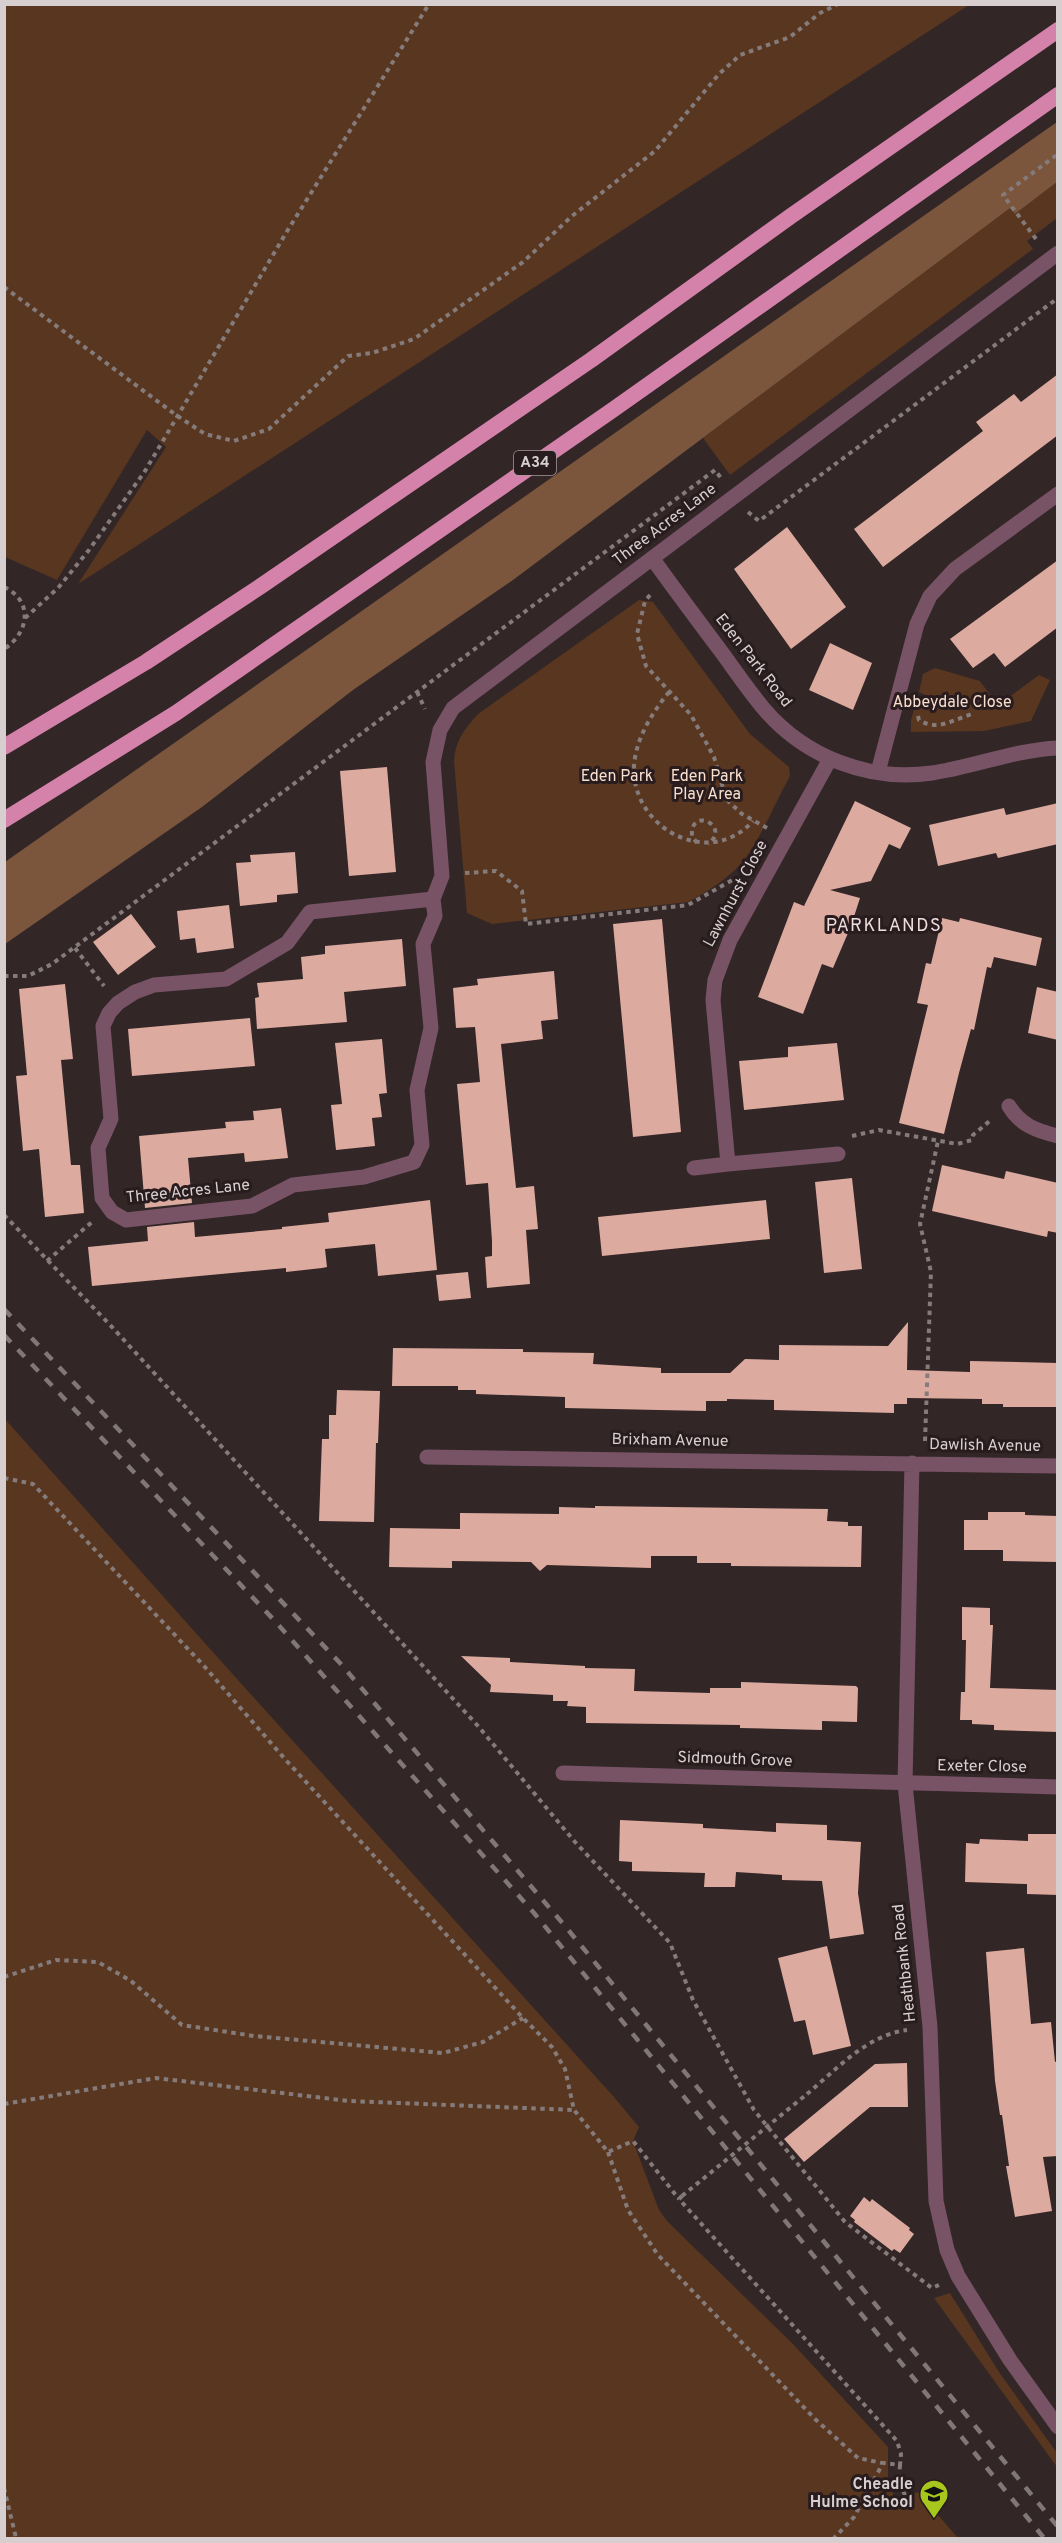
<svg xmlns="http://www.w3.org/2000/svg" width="1062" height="2543" viewBox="0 0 1062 2543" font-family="Overpass,sans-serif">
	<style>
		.green { fill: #58361f }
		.forest { fill: #7b563d }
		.building { fill: #ddaa9f }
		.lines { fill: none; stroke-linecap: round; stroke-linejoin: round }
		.path { stroke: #857b7b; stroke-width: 4; stroke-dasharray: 4.5 4.5; stroke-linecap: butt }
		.minor { stroke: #785365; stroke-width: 15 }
		.trunk { stroke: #d482aa; stroke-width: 16 }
		.rail { stroke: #817778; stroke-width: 4.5; stroke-dasharray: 10 10; stroke-linecap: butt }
		.path-bridge { stroke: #857b7b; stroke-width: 4; stroke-dasharray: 4.5 4.5; stroke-linecap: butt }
		.labels { text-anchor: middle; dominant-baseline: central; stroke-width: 6; stroke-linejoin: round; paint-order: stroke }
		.shield { fill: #281c1e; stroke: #a2999a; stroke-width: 1.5 }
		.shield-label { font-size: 15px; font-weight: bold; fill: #d7cfcf }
		.street-label { font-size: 16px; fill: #d7cfcf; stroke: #281c1e }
		.park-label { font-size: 16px; fill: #f9dfce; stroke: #281c1e }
		.poi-label { font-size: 16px; font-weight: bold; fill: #d7cfcf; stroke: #281c1e; text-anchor: end }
		.neighbourhood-label { font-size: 18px; letter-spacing: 1.5px; fill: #efdee0; stroke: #281c1e }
	</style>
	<rect width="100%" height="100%" fill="#322627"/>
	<path class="green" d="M5,4H969V5L78,584L166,447L147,430L57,580L5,557Z
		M1057,182V218L1027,241L1033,249L730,475L703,438L1010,207L1015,214Z
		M639,600L653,602L750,734L789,767L790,776C775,803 763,834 745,859C733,875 706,893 688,902L492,924L467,913L454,761C455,741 465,728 478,714Z
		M935,668L980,681L991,696L1005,700L1039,675L1050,680L1031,721L984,731L911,732V720L916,702L922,704L925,695L919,692L923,674Z
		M4,1418L211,1650L614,2097L639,2127L633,2141L659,2210L667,2221L793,2344L888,2447V2484L897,2501L918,2492L958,2538H5Z
		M950,2293L999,2372L1057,2453V2467L934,2298Z"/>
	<path class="forest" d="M1057,122V182L1015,214L1010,208L513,580L353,690L202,807L5,944V862Z"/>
	<path class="building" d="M1058,374V435L883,567L854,529L983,431L976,422L1014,394L1021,402Z
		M787,527L846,607L791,649L734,569Z
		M1058,560V627L1005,667L994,653L973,668L950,639Z
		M830,643L872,663L853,710L809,690Z
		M387,767L396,872L349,876L340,771Z
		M855,801L911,828L900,849L889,844L871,881L830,890L860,898L851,926L833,968L822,964L803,1014L758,997L794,902L804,906Z
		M1058,803V844L998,858L996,853L938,866L929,825L1004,808L1006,815Z
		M295,852L298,893L277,895V902L240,906L236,863L251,862L250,855Z
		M229,905L234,948L197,953L195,938L180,940L177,911Z
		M131,914L156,947L118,975L93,942Z
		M942,918L959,922L960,918L1042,938L1036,966L994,957L991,968L987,967L974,1030L971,1029L959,1073L944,1134L899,1123L928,1005L917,1003L926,963L931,964Z
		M662,919L681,1132L633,1137L613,924Z
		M402,939L406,986L344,992L347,1022L257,1029L255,998L259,997L257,983L303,979L301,957L325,954V946Z
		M554,971L558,1019L541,1021L543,1039L501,1044L516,1188L534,1186L538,1229L526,1230L530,1284L487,1288L485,1257L492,1256V1241L488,1183L466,1185L457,1084L480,1082L475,1027L456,1028L453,988L478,985L477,979Z
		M65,984L73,1059L61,1060L71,1165H80L84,1213L45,1217L39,1149L23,1151L16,1076L27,1075L19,989Z
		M1037,987L1058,992V1040L1028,1033Z
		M250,1018L255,1066L132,1076L128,1029Z
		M382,1039L387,1093L379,1094L382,1117L372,1118L375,1146L336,1150L331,1105L342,1104L335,1043Z
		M837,1043L844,1100L744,1110L739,1061L788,1057V1047Z
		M281,1108L288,1158L245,1162L244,1153L188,1158L192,1203L145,1208L139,1136L226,1128L225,1122L254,1120L253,1111Z
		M942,1165L1004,1179L1006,1171L1058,1183V1233L1048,1231L1047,1237L932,1211Z
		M852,1178L862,1269L824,1273L815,1182Z
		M430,1200L437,1270L378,1276L375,1244L325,1249L327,1267L322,1268L286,1272V1268L92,1286L88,1247L148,1241L147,1227L194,1222L195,1237L282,1229V1227L329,1222L328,1213Z
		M766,1200L770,1239L602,1256L598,1217Z
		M468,1272L471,1298L439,1301L436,1275Z
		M908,1322L907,1370L970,1372V1361L1058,1363V1407H1003V1404H982V1399L907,1398V1404H894V1413L774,1410V1400L727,1399V1401H706V1411L565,1408V1397L476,1394V1390H458V1386H392L393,1348L523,1349V1352L594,1353L593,1364L661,1368V1373H730L745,1359L779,1360V1345L888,1346Z
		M337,1390L380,1391L378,1443H376L374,1522L319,1521L322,1439H329V1415H336Z
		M595,1506L828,1509L827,1521L848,1522V1526H862L861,1567L731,1566V1563H697V1556H651V1568L547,1565L540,1571L531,1562L452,1561V1568L389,1567L390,1528L460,1529V1513L559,1514V1507L595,1508Z
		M988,1512H1025V1515L1058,1516V1562L1003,1561V1550H964V1520H988Z
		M962,1607L990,1608V1625H993L990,1688L1058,1690V1732L994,1730V1725L972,1724V1720H960L961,1692H965L966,1640H962Z
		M461,1656L510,1658V1662L585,1666V1668L635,1669L634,1691L710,1693V1688H741V1682L856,1686L858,1688L857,1722L822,1721V1730L740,1728V1725L586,1723V1707L567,1706L568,1701H553V1695L490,1692L491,1685Z
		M620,1820L703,1824V1828L776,1832V1823L827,1825V1840L861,1842L858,1893L864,1934L830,1939L822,1881L782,1880V1875L736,1872L735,1887H704L705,1873L632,1871V1862L619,1861Z
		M1028,1834H1058V1895L1027,1894V1884L965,1882L966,1843L979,1844L980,1839L1028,1841Z
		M827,1946L851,2046L813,2055L805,2020L794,2022L778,1958Z
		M1024,1948L1031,2024L1051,2022L1055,2062L1058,2061V2156L1043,2157L1052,2211L1015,2217L1006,2166H1009L1002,2115H1000L995,2081L986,1952Z
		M907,2063L908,2107H870L804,2162L784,2139L875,2064Z
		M864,2197L870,2202L872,2199L910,2228L909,2230L914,2234L900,2253L894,2249L892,2251L854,2222L855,2220L850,2216Z"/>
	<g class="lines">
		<path class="path" d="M1036,239L1003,195L1058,154
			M4,287L176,415L205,434L234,441L269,429L348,356L372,353L414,339L523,262L572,216L655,151L719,74L740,55L790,37L820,13L838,4
			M748,512L759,521L1058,298
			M4,587C34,601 29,633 4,649
			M650,595L645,601L637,634L646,666L691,715L714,757L725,795L729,802L742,814L767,828
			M25,618L58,588L89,550L145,471L286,233L429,4
			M417,692L425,709
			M669,692C652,713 636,738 634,766C631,828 709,870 753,821
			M918,716L919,720C938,732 954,719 972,714
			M697,843L692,836C690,805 732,827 708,844
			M465,873L496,871L522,891L526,924L688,905L736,878
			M75,948L104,986
			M4,976H28L52,964L715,470L721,478
			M852,1136L879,1130L957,1144L972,1140L973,1135L992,1119
			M4,1215L112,1327L478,1726L575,1842L670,1943L693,2000L754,2110L845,2222L932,2288L939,2285
			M47,1261L92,1222
			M925,1441L931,1272L920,1224L938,1141
			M4,1478L33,1484L204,1666L284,1758L523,2018L552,2047L565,2069L574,2110L608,2152L633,2141L679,2199
			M4,1977L56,1960L98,1962L131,1981L182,2025L254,2036L443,2053L483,2042L523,2018
			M807,2094C837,2069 867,2035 907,2030
			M4,2104L156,2078L349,2101L574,2110
			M608,2152L628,2210L658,2255L815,2419L858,2458L882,2463
			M682,2196L679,2199L897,2441L901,2454L900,2465L883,2463L854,2517L834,2538
			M900,2465L899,2480L906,2498
			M4,2488L16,2538"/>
		<path class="minor" d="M652,558C675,590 699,622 723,654C736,672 749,691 764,709C805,757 869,782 932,773C974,767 1014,750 1058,748
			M830,759L730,940L715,980L713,1000L728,1164L838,1154
			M878,772L917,624L930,596L955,569L1058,494
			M433,899L310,912L287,943L226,979L154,985L135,992L118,1003L109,1013L103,1026L111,1119L98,1148L102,1198L112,1212L126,1220L252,1206L293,1185L364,1177L414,1162L422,1145L417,1090L431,1028L423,944L435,916L433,899L442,876L433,762L440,730L453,708L1058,253
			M1009,1106C1020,1125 1037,1131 1058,1136
			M694,1168L728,1164
			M427,1457L1058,1466
			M912,1463L905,1784L930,2027L936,2201L947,2250L958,2276L1010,2360L1058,2427
			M563,1773L1058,1787"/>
		<path class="trunk" d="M4,747L146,662L261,586L591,360L791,216L1058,30
			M4,820L176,713L614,409L1058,95"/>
		<path class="rail" d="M4,1309L340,1663L565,1926L1058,2527
			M4,1335L274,1620L534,1913L1044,2538"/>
		<path class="path-bridge" d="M682,2196L807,2094"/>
	</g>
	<defs>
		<g id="school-pin" transform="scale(1.5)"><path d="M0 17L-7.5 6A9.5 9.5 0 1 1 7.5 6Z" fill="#a8c71d" stroke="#281c1e"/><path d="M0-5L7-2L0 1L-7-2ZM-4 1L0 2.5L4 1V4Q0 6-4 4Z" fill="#111"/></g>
	</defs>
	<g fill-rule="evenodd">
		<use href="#school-pin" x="934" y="2494"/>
	</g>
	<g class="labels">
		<rect class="shield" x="514" y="451" width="42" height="24" rx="4.5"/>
		<g class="shield-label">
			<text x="535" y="463">A34</text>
		</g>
		<g class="street-label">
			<text transform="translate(665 525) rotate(-37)">Three Acres Lane</text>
			<text transform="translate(753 661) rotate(52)">Eden Park Road</text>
			<text transform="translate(736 894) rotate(-62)">Lawnhurst Close</text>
			<text transform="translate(188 1192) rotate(-6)">Three Acres Lane</text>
			<text transform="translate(670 1441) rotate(1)">Brixham Avenue</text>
			<text transform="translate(985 1446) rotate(1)">Dawlish Avenue</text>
			<text transform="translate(735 1760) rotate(2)">Sidmouth Grove</text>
			<text transform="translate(982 1767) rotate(1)">Exeter Close</text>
			<text transform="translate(905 1963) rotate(-96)">Heathbank Road</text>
		</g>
		<g class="park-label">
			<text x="952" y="703">Abbeydale Close</text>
			<text x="617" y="777">Eden Park</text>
			<text x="707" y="777">Eden Park<tspan x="707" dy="18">Play Area</tspan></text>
		</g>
		<g class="poi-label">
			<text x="913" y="2485">Cheadle<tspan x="913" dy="18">Hulme School</tspan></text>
		</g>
		<g class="neighbourhood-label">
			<text x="884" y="926">PARKLANDS</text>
		</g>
	</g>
	<rect width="1062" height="2543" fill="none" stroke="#d7cfcf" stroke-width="12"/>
</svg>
